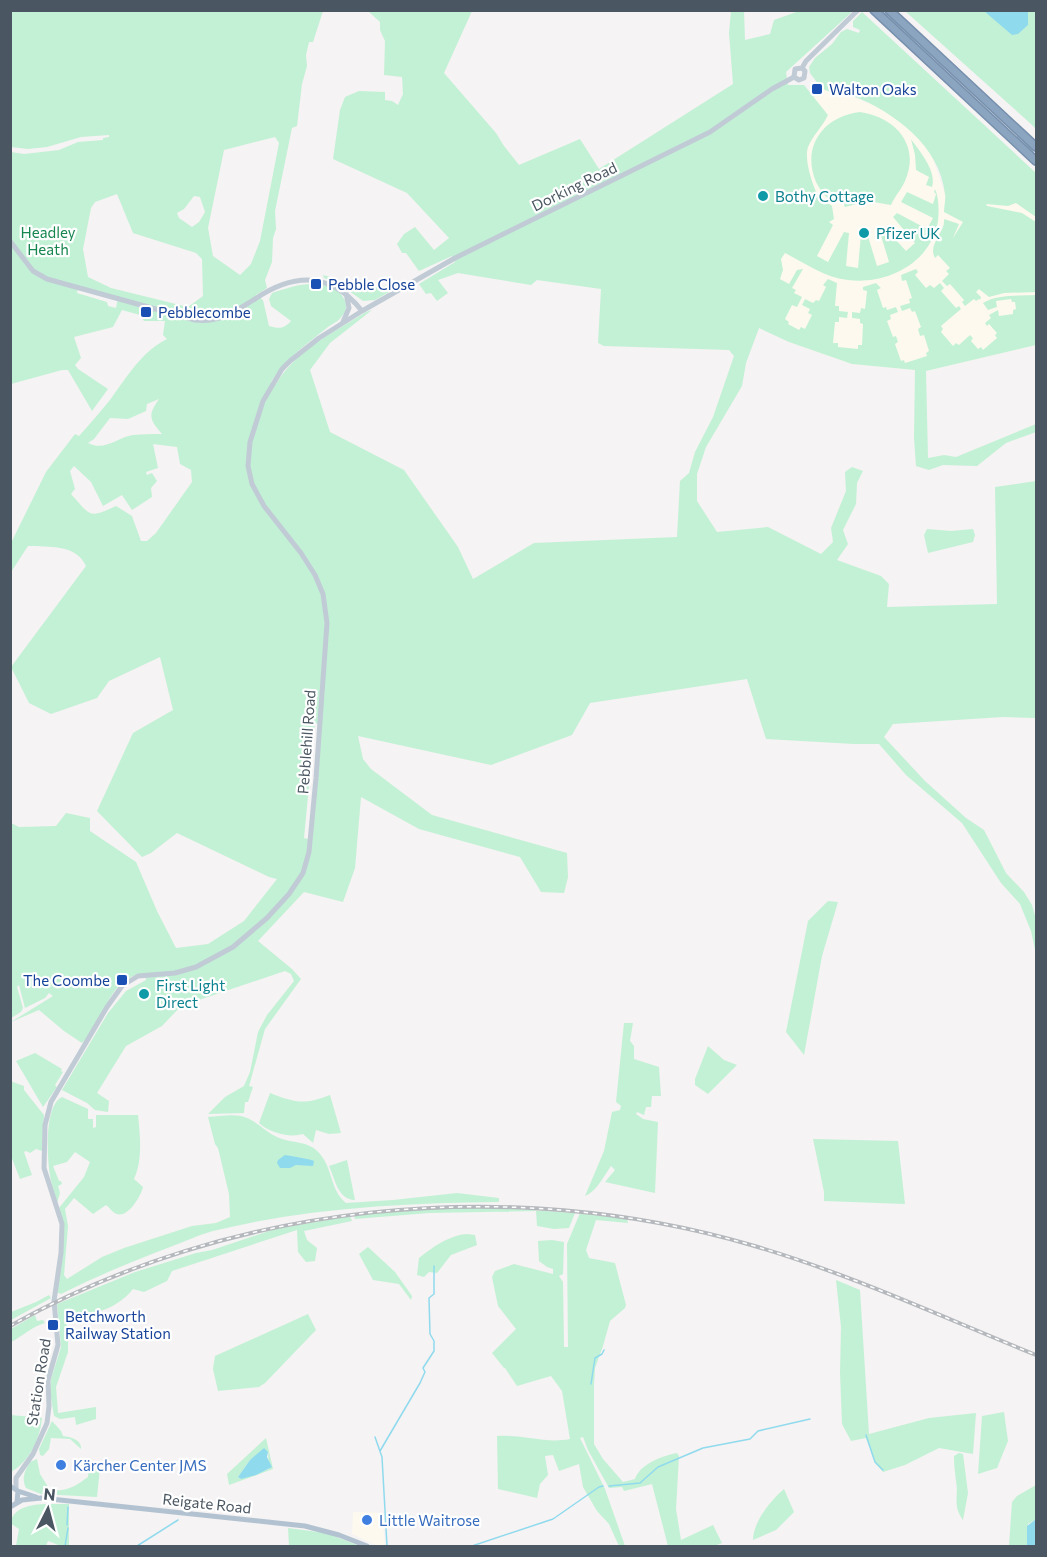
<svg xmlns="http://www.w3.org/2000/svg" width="1047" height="1557" viewBox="0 0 1047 1557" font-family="Commissioner,sans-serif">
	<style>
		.commercial { fill: #fdf9ef }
		.green { fill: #c3f1d5; fill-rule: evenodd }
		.water { fill: #90daee }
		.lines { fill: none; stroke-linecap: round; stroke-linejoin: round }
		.stream { stroke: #90daee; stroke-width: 1.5 }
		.motorway-casing { stroke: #7690ad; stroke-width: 10 }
		.secondary { stroke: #c1cbd6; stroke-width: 5 }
		.primary { stroke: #b3c2d1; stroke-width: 5 }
		.motorway { stroke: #8ba5c1; stroke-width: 7 }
		.rail-casing { stroke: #b5b8bd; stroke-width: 4 }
		.rail { stroke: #fff; stroke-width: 1.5; stroke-dasharray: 4.5; stroke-linecap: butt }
		.transit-dot { fill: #1a4fb4; stroke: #fff; stroke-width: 2 }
		.culture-dot { fill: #0f9aa8; stroke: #fff; stroke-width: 2 }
		.shop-dot { fill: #3f7fe0; stroke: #fff; stroke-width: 2 }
		.labels { text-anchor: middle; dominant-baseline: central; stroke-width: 4.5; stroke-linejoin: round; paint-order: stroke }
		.transit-label { font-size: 15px; fill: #164399; stroke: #fff; text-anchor: start }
		.street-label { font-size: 15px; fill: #4a5661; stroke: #fff }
		.culture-label { font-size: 15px; fill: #0d838f; stroke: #fff; text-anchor: start }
		.park-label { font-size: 15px; fill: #17864f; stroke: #fff }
		.shop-label { font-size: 15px; fill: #366cbe; stroke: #fff; text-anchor: start }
	</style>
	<rect width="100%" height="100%" fill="#f5f3f3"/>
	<path class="commercial" d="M823,89L852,96L868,103L917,113L945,194L1016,203L1036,217V345L926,371L852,364L789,342L776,274L814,97Z
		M353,1512L382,1513L385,1546H378L352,1534Z"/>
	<path class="green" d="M11,11H323L313,42H309L306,55L307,66L302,84L297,126L292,128L275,211L276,229L273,238L272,262L265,280L267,288L256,295L263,300L269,326C279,329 284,329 291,321L271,306L269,299L272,293C292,286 311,280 331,287C342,292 352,305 342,316C339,321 332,324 328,327C307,344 285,359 271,382L276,384C296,350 334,332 366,312L372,310L330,343L310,370L330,432L404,470L458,547L473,579L534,543L677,537L680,481L689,473L695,452L713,417L734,356L729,350L604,346L598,343L601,289L537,280L531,285L458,273L438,280L448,293L437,301L431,293L426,294L419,284L455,262L452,256L419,271L406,253H402L397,244L404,234L415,227L434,250L449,238L407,193L333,159L340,110L345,97L359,91L385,92V100L392,101L398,105L403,94L402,77L384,75L385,41L380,30V22L368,11H472L444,73L496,133L504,146L519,165L580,139L599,169L733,84L729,33L731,11H744L745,40L770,34L774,20L799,11H853L786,72L788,85H804L828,115C823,126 813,135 808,147C804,160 812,183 817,194C820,201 827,202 832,206L834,219L829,222L833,225L817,256L828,262L844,232L849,233L846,266L858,268L861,234L867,233L877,266L889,262L879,229L884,227L906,251L915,243L893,217L897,213L927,229L933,218L901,202L907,192L933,204L936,194L934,192L935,189C939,198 939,211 938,221C931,263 887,285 848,280C825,278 805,263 785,253L781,259L783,270L780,279L789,284L797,270L803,269L792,288L796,290L794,293L802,297L797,307L792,305L785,319L789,322L788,324L799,330L801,327L805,329L812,315L808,313L810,309L802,305L805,299L813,303L816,300L819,301L826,287L823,285L828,279L837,283L835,306H839V311L848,312L847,318L839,317V322H835L833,343H838V347L858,349V345H862L863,324L860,323V319L852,318V312L860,313L861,308L865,309L867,291L863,290V287L876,283L881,288L877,290L883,308L886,307L887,310L896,307L898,312L890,315L891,319L887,321L893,337L896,336L898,342L895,344L901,361L904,360L905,363L927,356L926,353L929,351L924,335L920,336L918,329L921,327L915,311L912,312L910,308L902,311L900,306L910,303L909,299L912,298L906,280L902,281L901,275L916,269L918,272L915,275L926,288L930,285L934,288L940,283L944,288L941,291L956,308L959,306L961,309L941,326L943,329L941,332L953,346L956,343L959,345L970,335L973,338L971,341L978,349L981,347L983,350L997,338L995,335L997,333L989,324L987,326L985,323L991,318L989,315L998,310L999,316L1013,314V310L1016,309L1015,302H1012L1011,299L996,301L997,307L988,310L983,303C998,294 1019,296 1036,295V345L926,371L928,458L944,455L956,457L1036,424V432L1006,443L977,466L943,465L929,470L916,466L914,438L915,370L852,364L789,342L759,328L746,363L742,386L706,447L697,474V501L717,532L768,527L821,554L833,542L831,528L846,491L845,472L852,467L863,471L857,483L856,504L843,530L848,544L837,560L881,576L889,584L887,607L997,604L995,487L1036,481V718L1003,717L893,724L884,737L925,781L966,818L984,830L1006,873L1024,892L1032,905L1036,919V954L1031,931L1020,904L1001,883L962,823L906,775L879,744H854L766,739L747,679L590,703L572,735L491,765L358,736L363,759L371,769L432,815L567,853L568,877L564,893L541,892L520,857L419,829L361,797L355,868L343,902L304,892L258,941L292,969L301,979L265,1029L249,1086L253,1087L248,1102H245L244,1113L208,1114L225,1097L244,1086L250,1072L258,1032L267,1015L294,981L291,974L285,971L181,1006L162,1026L126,1046L97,1093L109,1101L108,1112L95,1110L87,1103L62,1090L108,1013L126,991L146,980L145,974C109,974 104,1023 82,1043L64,1031L39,1010L11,1022L53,996L49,993L45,998L25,1008L19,985L17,987L23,1008L21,1012L11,1018V823L19,827L56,826L66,813L90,818V831L136,862L157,911L176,948L208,944L244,921L277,879L269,877L177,833L151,853L142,857L97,811L133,733L173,710L160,657L109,681L97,698L51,714L29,703L11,667L86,566C76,544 49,547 28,546L11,572V543L46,472L75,434L79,436C90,424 100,412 110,400C126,378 142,351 167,339L163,335L165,321H144L140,315L122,310L113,327L74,337L81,358L75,365L78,369L108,389L92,411L68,370H62L11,384V152L24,154L59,150L78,142L103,140V138L109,137V135L81,137L47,147L28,149L11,147ZM275,137L279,143L260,241L251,264L240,275L213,256L208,228L224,150ZM117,194L133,233L196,253L202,259L203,296L188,307L111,288L88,277L83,249L91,208L95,202ZM194,196L200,197L205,212L199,222L192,227L179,218L177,213L184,209ZM78,287L118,298L116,308L108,306L107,302L77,293ZM159,399C147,416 150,420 162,434C152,434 143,434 133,435C118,437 105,452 88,443L94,439L110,418L128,419L146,411L147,404ZM153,444L177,447L180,464L191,470L192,482L156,533L147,541H141L132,516L116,506C88,519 91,516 71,494L75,489L70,471L74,466L91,482L103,506L122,495L132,510L152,497L151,488L157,481L152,473L147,475L146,472L158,468ZM315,723L321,725L312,840L304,838Z
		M905,11H1036V129L1031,124Z
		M862,12L1036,173V217L1016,203L1008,206L986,204L987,206L1022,213L1036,222V292L1004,293L989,297L979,289L976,292L981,297L980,300L979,299L976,301L974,299L965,306L962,302L964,300L950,284L947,286L942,281L949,274L946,271L950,268L938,255L935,258C927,244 946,232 944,219L959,224L953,238L963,222L944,212C944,206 946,199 945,194C940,146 894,112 853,96C844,93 829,94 822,88C818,84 814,78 810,73L809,67L815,58L832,44L841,32L847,29L859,33L860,30L853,27V21Z
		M860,112C895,117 921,145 905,181C901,190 895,196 891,205L868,201L845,207L843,202C839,200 835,202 830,200C824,196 819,188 816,182C801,146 824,116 860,112Z
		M911,139C920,152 937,171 932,187L926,185L929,177L916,170L915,155Z
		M323,275C352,283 371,294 401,281V285L375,300L363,301L338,283L324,278Z
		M927,529L951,531L973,529L975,535L973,542L928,553L924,535Z
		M828,901L838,902L822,956L804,1055L786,1032L808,921Z
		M624,1023H633L630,1041L634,1046V1059L659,1067L661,1096H652L651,1107H646L644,1115L637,1112L636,1114L643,1119L658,1122L655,1193L605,1182L615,1170L611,1166C604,1176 596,1192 585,1196L604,1151L612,1112L620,1110L621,1106L616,1102Z
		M708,1046L724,1060L737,1065L708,1094L695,1085V1079Z
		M35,1053L62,1069L61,1071L63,1072L55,1085L57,1087L43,1107L16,1061Z
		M10,1081L24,1086V1090L44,1115L42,1151L36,1149L30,1153L26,1151L24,1152L32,1175L20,1179L11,1156Z
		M270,1093C296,1103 304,1105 330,1095L341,1133L329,1134L316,1130L313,1143L303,1134C290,1138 270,1133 259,1123Z
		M62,1097L88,1109V1119H93V1128L96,1127V1115H138C140,1136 143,1159 134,1179L143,1187C141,1196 128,1218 117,1214C113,1213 109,1207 106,1205L93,1214L74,1198L65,1209L68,1226L64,1275L67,1279L102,1257L124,1248L192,1226L216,1223L230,1217L229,1194L218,1148L215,1144L208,1117C219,1116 231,1114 241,1116C255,1119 265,1132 277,1137C292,1144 309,1140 320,1154C333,1169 330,1190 346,1203L393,1200L457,1193L499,1198V1202C403,1203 306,1208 213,1231C198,1235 184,1242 170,1247C133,1261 97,1276 61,1294L56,1292L62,1253L59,1208L84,1177L90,1162L75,1152L67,1162L53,1166L59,1181H61L62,1184L58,1186L60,1193L57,1203C55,1193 51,1184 50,1175C47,1158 44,1105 62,1097Z
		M813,1139L898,1141L905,1204L824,1201V1192Z
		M347,1160L355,1200C338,1200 335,1179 329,1166Z
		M450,1208H499L575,1213L569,1228L554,1229L537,1226L536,1211L429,1213L355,1219L354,1215Z
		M580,1213L627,1219L628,1223L596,1220L586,1250L589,1258L615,1263L626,1305L625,1308L610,1321L603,1346L595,1368L594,1384V1444L603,1459L623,1482L635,1479C640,1464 662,1456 677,1453L679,1456L676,1509L681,1540L713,1525L722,1543L714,1546H668L652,1484L624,1491L622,1487L609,1488L588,1450L583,1437L580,1438L605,1489L625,1546H619L609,1524L597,1511L583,1487L579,1464L559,1471L553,1455L545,1456L548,1475L540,1484L537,1498L498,1489L497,1436C522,1434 545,1444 570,1439L562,1391L551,1376L517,1386L505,1368H504L492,1353L516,1329L498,1306L492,1277L495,1271L514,1264L553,1274V1269L547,1267L539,1261L538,1241L552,1240L564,1242L563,1274L559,1276L563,1282L564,1347H568L567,1244Z
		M350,1216L352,1221L304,1231L307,1240L317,1248L315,1261L306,1262L298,1252L297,1230L172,1271L167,1281L144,1292L133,1289C115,1311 92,1315 65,1315L68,1331V1352L56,1387L58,1413L96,1407V1419L76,1425L75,1417L60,1419L54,1416L50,1391L51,1379L61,1347L57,1304L135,1272L196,1253L212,1250L275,1229Z
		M467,1234L475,1235L477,1245L451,1255L437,1273L429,1272L424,1277L417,1275L419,1258C433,1247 449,1235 467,1234Z
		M368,1247L395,1272L412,1296L411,1300L399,1284L373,1280L359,1254Z
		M836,1280L860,1290L869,1434L929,1418L976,1413L973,1454L939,1448L905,1465L883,1472L875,1463L866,1438L851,1441L842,1424L840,1373L841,1327Z
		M49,1295L51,1298L11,1320V1312L36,1302Z
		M308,1314L316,1330L265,1383L259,1387L218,1391L213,1369L215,1356Z
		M35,1315L37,1321L43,1320L45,1323C31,1327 23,1336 11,1342V1329Z
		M1004,1412L1008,1441L997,1468L978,1474L982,1416Z
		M11,1415L42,1418C40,1439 30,1461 11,1472Z
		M52,1421L61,1431L63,1436C71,1437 82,1440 81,1449L70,1439L51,1438L49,1449L43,1456L40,1455L39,1449Z
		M266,1438L273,1469L229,1485L227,1474ZM268,1452L269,1469L241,1479L238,1477L250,1460Z
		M959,1453L963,1454L968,1493L963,1520C952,1504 959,1498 956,1481C955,1471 954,1466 954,1456Z
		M37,1459L40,1474L50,1490C66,1492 76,1486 88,1477L89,1465L100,1468L97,1497L41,1494L26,1488C21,1478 25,1471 30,1462Z
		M1036,1485V1519L1028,1524L1027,1546H1009L1012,1502L1017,1496Z
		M784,1489L794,1512L776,1530L753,1540C753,1522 771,1500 784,1489Z
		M60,1504H69V1545L61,1546L48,1541L46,1546H16L19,1529L10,1523C15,1502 43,1504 60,1504Z
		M288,1528L326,1533L360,1546H289Z"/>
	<path class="water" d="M984,11H1028V25L1018,34L1012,35Z
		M285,1155C291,1156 310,1159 314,1161L313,1166L296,1165L290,1168H280L277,1163L278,1160Z
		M264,1448L268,1452L267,1457L272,1467L256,1475L241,1479L238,1477L250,1460Z
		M1036,1519V1546H1027V1526Z"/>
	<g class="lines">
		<path class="stream" d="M591,1384L595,1358L602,1354L604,1350
			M866,1435L875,1462L883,1470
			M375,1437L382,1457L387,1546
			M380,1451L420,1383L425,1372L423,1368L434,1351V1341L430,1334L429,1298L434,1294V1266
			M609,1486L640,1483L658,1467L703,1448L750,1439L758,1431L810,1419
			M67,1525L68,1507
			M65,1546L68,1528
			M137,1546L178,1520
			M472,1546L553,1519L599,1487L603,1486"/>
		<g class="motorway-casing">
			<path id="motorway" d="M874,10L1036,161
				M889,10L1036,147"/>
		</g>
		<path class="secondary" d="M802,68L806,61L858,10
			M794,77L799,80L804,78L805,71L802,68
			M794,77L795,69L802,68
			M10,241L33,271L47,279L195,320C220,323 235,311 255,299C295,272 331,272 362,311
			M343,322L349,308L346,293
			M16,1489V1478L33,1454L47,1423L49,1406L48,1380L58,1345L54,1301L61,1253L62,1224L44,1168L45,1125L51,1102L107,1007L122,986L138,976L175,973L196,967L233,947L267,918L289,894L303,873L309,852L316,778L327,623L323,594L315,575L301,553L264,506L252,484L248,466L250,442L263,401L282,369L290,361L319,338L362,311L455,258L710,132L772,89L794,77"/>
		<path class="primary" d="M10,1486L18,1491L17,1502
			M18,1491L36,1497
			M10,1507L22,1500L41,1498L305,1526L339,1535L367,1546"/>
		<use href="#motorway" class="motorway"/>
		<g class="rail-casing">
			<path id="rail" d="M10,1326C231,1202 508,1174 751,1245C848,1273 942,1317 1036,1355"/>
		</g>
		<use href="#rail" class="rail"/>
	</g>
	<g class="transit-dot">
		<rect x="811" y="83" width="12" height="12" rx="3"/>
		<rect x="310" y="278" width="12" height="12" rx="3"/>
		<rect x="140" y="306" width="12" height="12" rx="3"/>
		<rect x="116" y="974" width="12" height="12" rx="3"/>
		<rect x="47" y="1319" width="12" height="12" rx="3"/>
	</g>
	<g class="culture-dot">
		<circle cx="763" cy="196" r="6"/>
		<circle cx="864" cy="233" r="6"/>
		<circle cx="144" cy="994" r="6"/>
	</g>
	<g class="shop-dot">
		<circle cx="61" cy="1465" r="6"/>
		<circle cx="367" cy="1520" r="6"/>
	</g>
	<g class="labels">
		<g class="transit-label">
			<text x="829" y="89">Walton Oaks</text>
			<text x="328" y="284">Pebble Close</text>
			<text x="158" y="312">Pebblecombe</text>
			<text x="110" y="980" text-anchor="end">The Coombe</text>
			<text x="65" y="1316">Betchworth<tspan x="65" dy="17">Railway Station</tspan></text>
		</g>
		<g class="street-label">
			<text transform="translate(574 186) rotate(-26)">Dorking Road</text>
			<text transform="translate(306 742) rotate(-86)">Pebblehill Road</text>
			<text transform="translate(38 1382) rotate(-81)">Station Road</text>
			<text transform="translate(207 1503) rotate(6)">Reigate Road</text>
		</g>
		<g class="culture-label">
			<text x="775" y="196">Bothy Cottage</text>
			<text x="876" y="233">Pfizer UK</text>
			<text x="156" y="985">First Light<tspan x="156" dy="17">Direct</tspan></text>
		</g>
		<g class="park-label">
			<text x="48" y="232">Headley<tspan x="48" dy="17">Heath</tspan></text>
		</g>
		<g class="shop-label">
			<text x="73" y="1465">Kärcher Center JMS</text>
			<text x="379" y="1520">Little Waitrose</text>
		</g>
	</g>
	<rect width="1047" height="1557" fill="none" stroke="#4a5661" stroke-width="24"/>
	<g transform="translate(48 1509) rotate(6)" stroke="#ffffff" stroke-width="4.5" paint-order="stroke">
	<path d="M0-4.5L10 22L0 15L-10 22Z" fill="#4a5661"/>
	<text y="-9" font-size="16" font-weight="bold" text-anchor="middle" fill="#4a5661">N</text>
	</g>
</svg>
